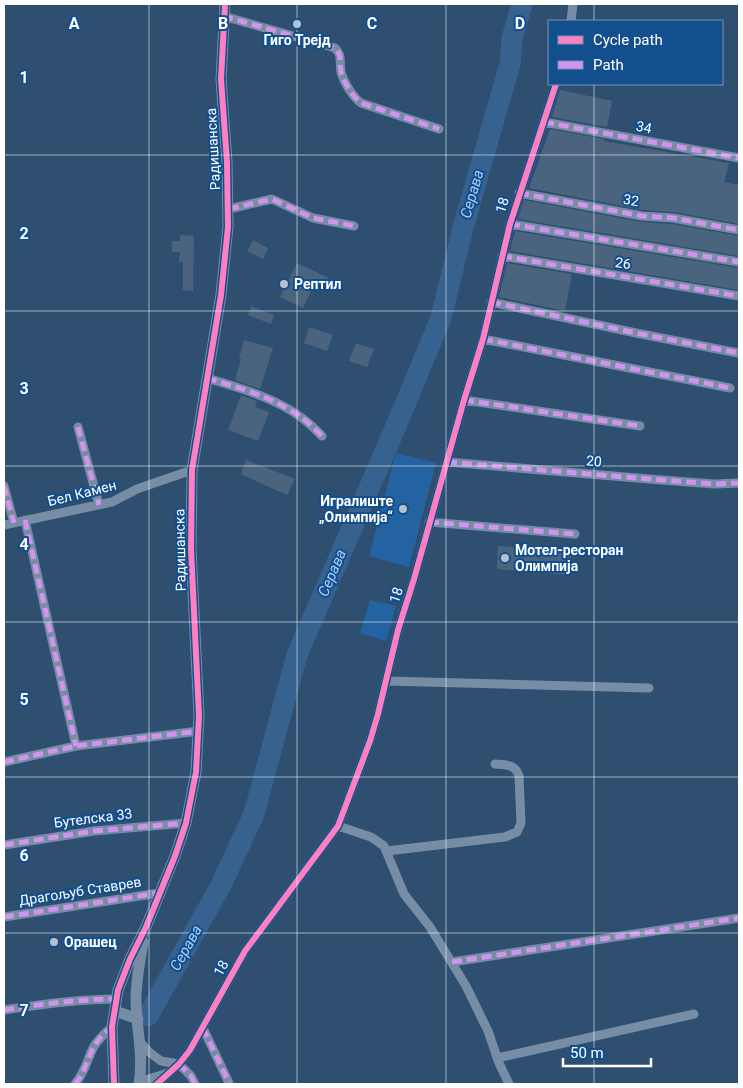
<svg xmlns="http://www.w3.org/2000/svg" width="743" height="1088" viewBox="0 0 743 1088" font-family="Roboto,sans-serif">
	<style>
		.green { fill: #2463a2 }
		.lines { fill: none; stroke-linecap: round; stroke-linejoin: round }
		.river { stroke: #37618e; stroke-width: 21 }
		.building { fill: #4a647f }
		.minor { stroke: #768da5; stroke-width: 9 }
		.tertiary { stroke: #768da5; stroke-width: 11 }
		.quiet { stroke: #d193ec; stroke-width: 5; stroke-dasharray: 10 5; stroke-linecap: butt }
		.cycleway-casing { stroke: #134e8d; stroke-width: 9 }
		.cycleway { stroke: #ff80c0; stroke-width: 6 }
		.grid { fill: none; stroke: #fff; stroke-width: 1; stroke-opacity: 0.55 }
		.poi-dot { fill: #b6c1cd; stroke: #134e8d; stroke-width: 2 }
		.labels { text-anchor: middle; dominant-baseline: central; stroke-width: 4; stroke-linejoin: round; paint-order: stroke }
		.poi-label { font-size: 14px; font-weight: bold; fill: #fff; stroke: #134e8d; text-anchor: start }
		.street-label { font-size: 14px; fill: #fff; stroke: #134e8d }
		.water-label { font-size: 15px; font-style: italic; fill: #a8d0f8; stroke: #134e8d }
		.grid-label { font-size: 16px; text-anchor: middle; font-weight: bold; fill: #fff; stroke: #134e8d; stroke-width: 4; stroke-linejoin: round; paint-order: stroke }
	</style>
	<rect width="100%" height="100%" fill="#2f4f71"/>
	<path class="green" d="M396,453L436,463L409,567L369,556Z
		M370,600L396,606L386,641L360,633Z"/>
	<g class="lines">
		<path class="river" d="M148,1016L221,885L254,814L297,655L396,426L441,318L463,228L510,64L512,38L522,4"/>
	</g>
	<path class="building" d="M560,90L612,101L607,127L552,117Z
		M550,129L604,139V141L729,163L724,182L739,185V224L674,212L643,210L529,188Z
		M524,200L641,222L672,224L739,236V256L518,219Z
		M515,231L739,268V290L510,251Z
		M180,235L194,236L193,291L183,290V262H179L180,252H172V241H180Z
		M253,240L268,248L263,259L247,251Z
		M297,263L329,278L324,287L315,283L303,308L280,297Z
		M507,263L572,274L565,311L499,297Z
		M251,306L274,315L271,324L248,315Z
		M309,327L333,335L327,351L304,343Z
		M244,340L273,348L260,389L235,380L241,359H239Z
		M356,343L374,349L367,367L349,361Z
		M241,395L257,401L255,407L269,412L258,441L228,430Z
		M246,460L295,479L287,495L241,474Z
		M498,546L571,551L570,575L497,569Z"/>
	<g class="lines">
		<path class="minor" d="M223,16L335,48C343,56 339,62 341,72C344,83 353,97 361,103L439,129
			M571,21L573,4
			M544,122L739,158
			M519,193L642,216L673,218L739,230
			M229,209L272,199L313,218L354,226
			M510,224L739,262
			M502,256L739,296
			M491,302L636,333L738,353
			M483,339L730,388
			M207,378C239,388 274,397 302,418C309,423 316,430 322,436
			M464,400L640,426
			M78,427L99,505
			M447,462L649,479L714,484L739,483
			M4,486L14,523
			M25,520L76,746
			M429,522L575,534
			M4,525L112,502L137,489L192,470
			M387,681L649,688
			M4,762L76,746L199,731
			M338,826L371,837L384,846L404,894L430,927L466,986L488,1031L499,1063L509,1084
			M4,845L94,831L186,823
			M387,851L505,837L517,832L521,823L519,776C515,764 506,765 495,764
			M4,917L159,893
			M452,962L739,918
			M4,1010C42,1004 79,999 117,999
			M203,1028L229,1083
			M140,1042L149,1052L161,1061L179,1064L191,1076L195,1084
			M497,1058L694,1014
			M139,1082L168,1073
			M75,1084C84,1074 87,1061 93,1048C98,1039 105,1033 112,1027
			M157,1084L179,1064L190,1050L245,951L338,826L370,741L378,714L398,630L414,579L464,400L483,339L510,224L556,84"/>
		<path class="tertiary" d="M115,1011L138,1019
			M114,1084L112,1027L118,990L130,959L146,927L175,856L186,823L196,772L199,716L191,549L192,470L221,295L228,227L227,162L221,79L225,4
			M139,1084C144,1055 136,1028 136,999C136,980 140,961 143,942"/>
		<path class="quiet" d="M223,16L335,48C343,56 339,62 341,72C344,83 353,97 361,103L439,129
			M544,122L739,158
			M519,193L642,216L673,218L739,230
			M229,209L272,199L313,218L354,226
			M510,224L739,262
			M502,256L739,296
			M491,302L636,333L738,353
			M483,339L730,388
			M207,378C239,388 274,397 302,418C309,423 316,430 322,436
			M464,400L640,426
			M78,427L99,505
			M447,462L649,479L714,484L739,483
			M4,486L14,523
			M25,520L76,746
			M429,522L575,534
			M4,762L76,746L199,731
			M4,845L94,831L186,823
			M4,917L159,893
			M452,962L739,918
			M4,1010C42,1004 79,999 117,999
			M203,1028L229,1083
			M179,1064L191,1076L195,1084
			M75,1084C84,1074 87,1061 93,1048C98,1039 105,1033 112,1027"/>
		<g class="cycleway-casing">
			<path id="cycleway" d="M114,1084L112,1027L118,990L130,959L146,927L175,856L186,823L196,772L199,716L191,549L192,470L221,295L228,227L227,162L221,79L225,4
				M157,1084L179,1064L190,1050L245,951L338,826L370,741L378,714L398,630L414,579L464,400L483,339L510,224L556,84"/>
		</g>
		<use href="#cycleway" class="cycleway"/>
	</g>
	<path class="grid" d="M149,4V1084M297,4V1084M446,4V1084M594,4V21M594,84V1084M4,155H739M4,311H739M4,466H739M4,622H739M4,777H739M4,933H739"/>
	<g class="poi-dot">
		<circle cx="297" cy="24" r="5"/>
		<circle cx="284" cy="284" r="5"/>
		<circle cx="403" cy="509" r="5"/>
		<circle cx="505" cy="558" r="5"/>
		<circle cx="54" cy="942" r="5"/>
	</g>
	<g class="labels">
		<g class="poi-label">
			<text x="297" y="40" text-anchor="middle">Гиго Трејд</text>
			<text x="294" y="284">Рептил</text>
			<text x="393" y="501" text-anchor="end">Игралиште<tspan x="393" dy="16">„Олимпија“</tspan></text>
			<text x="515" y="550">Мотел-ресторан<tspan x="515" dy="16">Олимпија</tspan></text>
			<text x="64" y="942">Орашец</text>
		</g>
		<g class="street-label">
			<text transform="translate(644 127) rotate(11)">34</text>
			<text transform="translate(213 149) rotate(-93)">Радишанска</text>
			<text transform="translate(631 200) rotate(10)">32</text>
			<text transform="translate(502 205) rotate(-73)">18</text>
			<text transform="translate(623 263) rotate(9)">26</text>
			<text transform="translate(594 461) rotate(5)">20</text>
			<text transform="translate(82 493) rotate(-14)">Бел Камен</text>
			<text transform="translate(180 550) rotate(-91)">Радишанска</text>
			<text transform="translate(396 595) rotate(-72)">18</text>
			<text transform="translate(93 818) rotate(-7)">Бутелска 33</text>
			<text transform="translate(80 891) rotate(-9)">Драгољуб Ставрев</text>
			<text transform="translate(221 968) rotate(-61)">18</text>
		</g>
		<g class="water-label">
			<text transform="translate(472 194) rotate(-74)">Серава</text>
			<text transform="translate(332 573) rotate(-67)">Серава</text>
			<text transform="translate(186 948) rotate(-61)">Серава</text>
		</g>
	</g>
	<g class="grid-label">
		<text x="74" y="29">A</text>
		<text x="223" y="29">B</text>
		<text x="372" y="29">C</text>
		<text x="520" y="29">D</text>
		<text x="24" y="83">1</text>
		<text x="24" y="239">2</text>
		<text x="24" y="394">3</text>
		<text x="24" y="550">4</text>
		<text x="24" y="705">5</text>
		<text x="24" y="861">6</text>
		<text x="24" y="1016">7</text>
	</g>
	<rect width="743" height="1088" fill="none" stroke="#ffffff" stroke-width="10"/>
	<rect x="548" y="20" width="175" height="65" fill="#134e8d" stroke="#7195bb"/>
	<rect x="558" y="36" width="25" height="8" fill="#ff80c0" stroke="#7195bb"/>
	<text x="593" y="45" font-size="15" fill="#ffffff">Cycle path</text>
	<rect x="558" y="61" width="25" height="8" fill="#d193ec" stroke="#7195bb"/>
	<text x="593" y="70" font-size="15" fill="#ffffff">Path</text>
	<path d="M563 1058v8h88v-8" fill="none" stroke="#ffffff" stroke-width="2.5"/>
	<text x="570" y="1058" font-size="15" fill="#ffffff" stroke="#134e8d" stroke-width="4" paint-order="stroke">50 m</text>
</svg>
